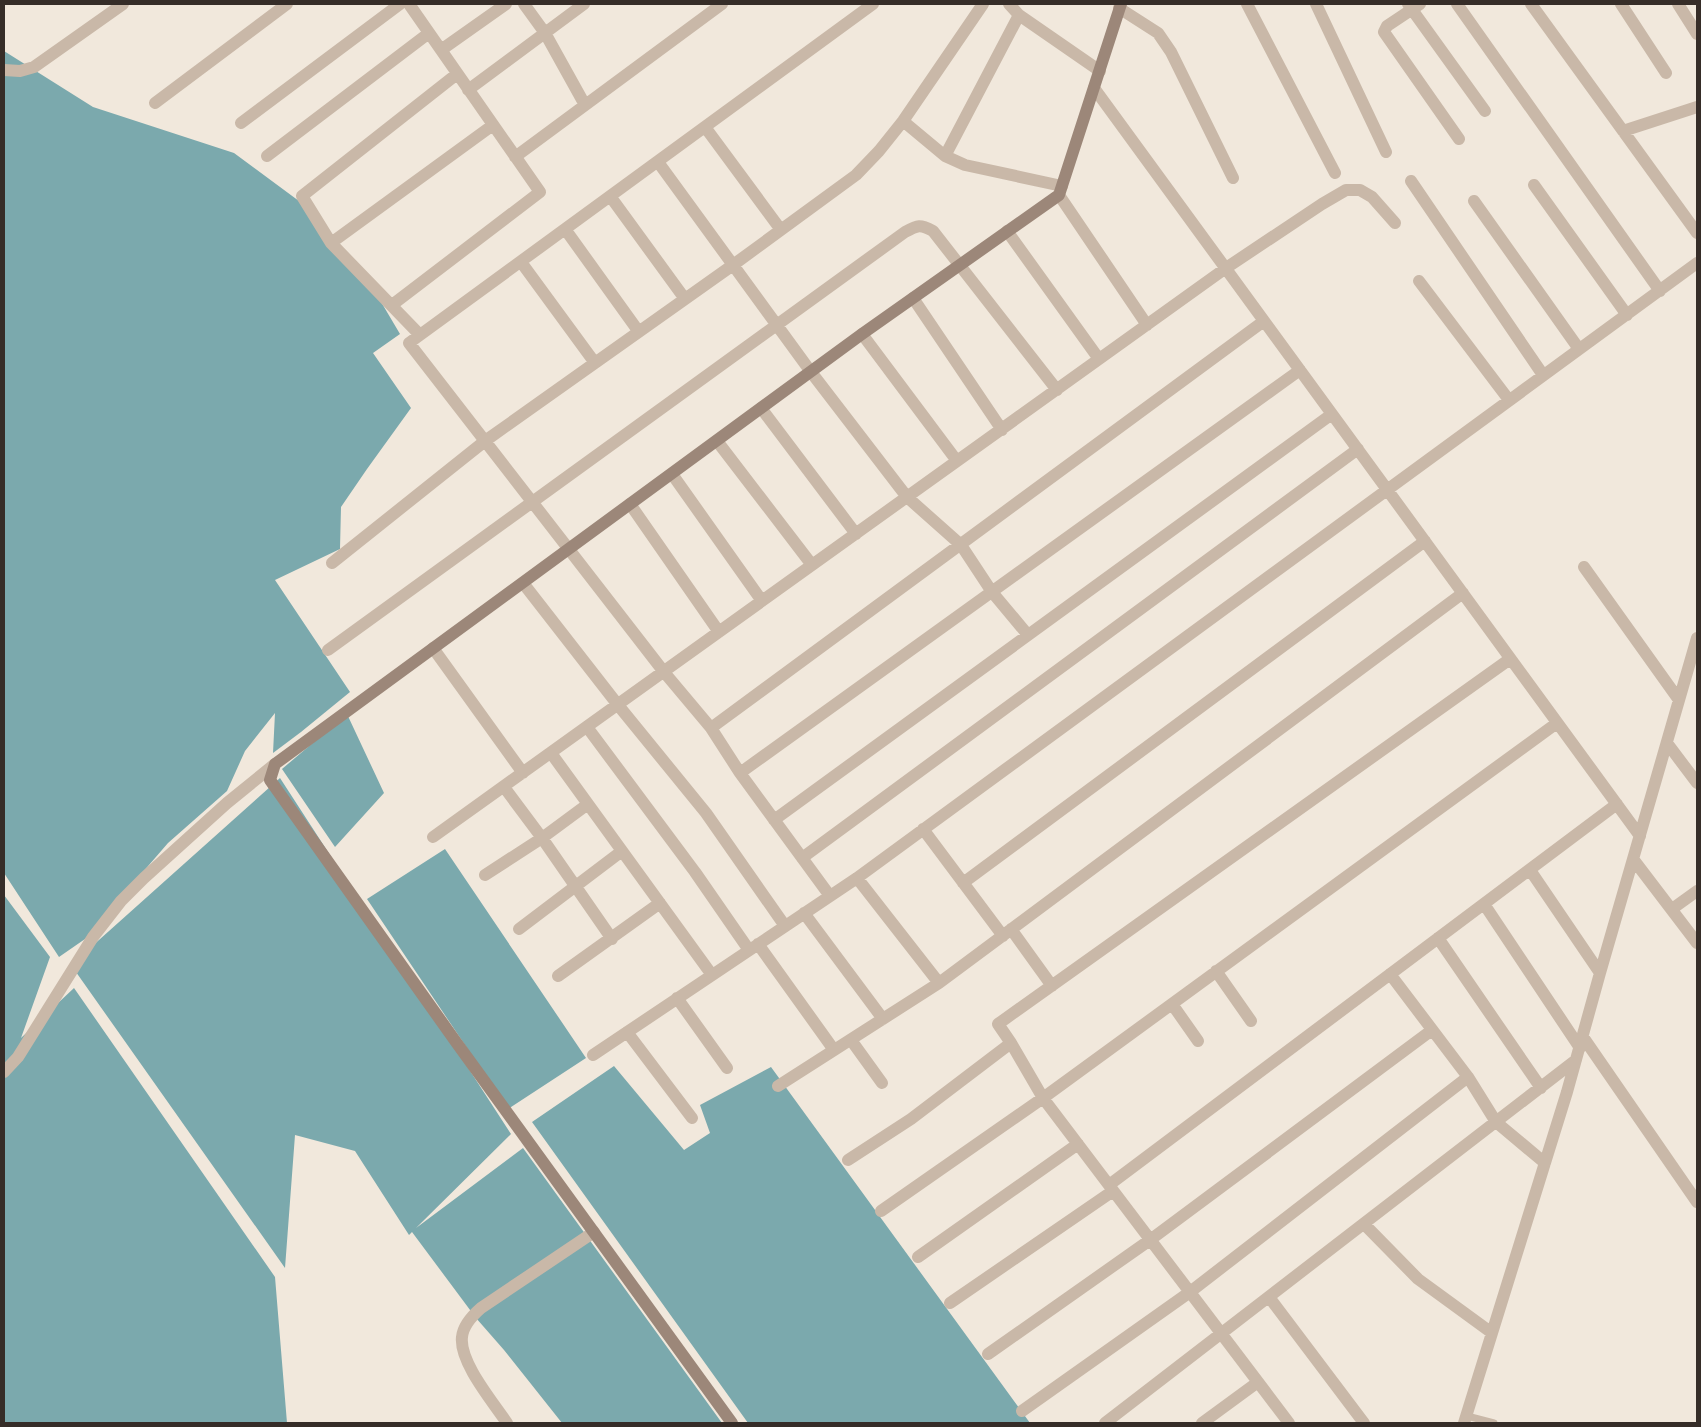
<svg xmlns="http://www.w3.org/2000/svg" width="1701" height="1427" viewBox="0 0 1701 1427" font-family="Jost,sans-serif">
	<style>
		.water { fill: #7ba9ad }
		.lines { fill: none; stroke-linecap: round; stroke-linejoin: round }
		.lane { stroke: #c9b8a8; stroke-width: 7 }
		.street { stroke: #c9b8a8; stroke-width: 12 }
		.secondary { stroke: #9c8779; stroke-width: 12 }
	</style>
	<rect width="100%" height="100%" fill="#f1e8dc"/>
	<path class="water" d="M4,51L93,107L234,153L303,204L374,290L400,334L373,353L411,408L367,469L341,507L340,549L275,580L350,692L301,732L273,753L275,713L245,751L227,791L168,843L85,939L59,957L4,873Z
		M347,714L384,793L335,847L282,769Z
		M280,778L511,1134L416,1228L523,1148L722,1423H562L504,1350L476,1318L412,1232L409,1235L355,1151L295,1135L285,1268L71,965Z
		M445,849L586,1058L508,1109L367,899Z
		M4,895L50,957L21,1038L74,988L275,1277L287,1423H4Z
		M614,1066L684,1150L710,1133L700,1105L771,1067L1030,1423H748L532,1122Z"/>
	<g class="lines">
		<path class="lane" d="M1467,1416L1494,1423"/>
		<path class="street" d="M524,4L545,33L585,105
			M1009,4L1019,15L1100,71
			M1247,4L1335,173
			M1316,4L1386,152
			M1408,4L1485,111
			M1420,4L1387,26L1384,32L1459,139
			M1457,4L1660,291
			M1531,4L1697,233
			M1621,4L1666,73
			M1678,4L1697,34
			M1119,8L1158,33L1171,52L1233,178
			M441,50L506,4
			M4,70L20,71L34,67L123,4
			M1094,88L1640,836
			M468,90L584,4
			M155,103L287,4
			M903,121L945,156L965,165L1062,186
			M241,123L400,4
			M705,127L781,230
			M1623,131L1697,107
			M267,156L429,33
			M945,156L1019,15
			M515,157L722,4
			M658,162L811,372L907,497L961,545L992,592L1028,635
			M1411,181L1543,375
			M1534,185L1627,315
			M1059,195L1147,325
			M610,196L685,299
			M1474,201L1579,349
			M565,229L639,332
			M1007,231L1099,359
			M331,243L493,125
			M521,262L595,363
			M1419,281L1509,400
			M913,298L1002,430
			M392,305L540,192L409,4
			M862,334L957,461
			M420,335L331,243L302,196L457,74
			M761,408L856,534
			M717,441L812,565
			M672,474L762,601
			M630,504L719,632
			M332,563L485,441L733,265L856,175L879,151L903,121L983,4
			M1584,567L1679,700
			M523,583L618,705L706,813L785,926
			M433,648L523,773
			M328,650L905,232C918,225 920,224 933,231L1057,390
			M587,727L695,872L749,950
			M711,728L1264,321
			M1667,743L1697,783
			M551,753L712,975
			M740,773L1300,370
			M504,787L542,838L612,939
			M774,820L1332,414
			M923,829L1003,936
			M433,837L1226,268L1322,204L1346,190H1360L1372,197L1395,223
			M802,858L1358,449
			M1633,859L1697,943
			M1530,870L1600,973
			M485,875L542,838L588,804
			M857,878L939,983
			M963,883L1425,541
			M830,896L740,773L711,728L664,672L409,343L873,4
			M1484,904L1580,1048
			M1672,909L1697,891
			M804,913L883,1019
			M519,929L622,851
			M1011,929L1052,986
			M1438,938L1541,1088
			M758,944L834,1050
			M1216,971L1251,1021
			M1390,974L1468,1077L1496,1122L1545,1163
			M558,976L660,903
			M677,998L727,1068
			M1172,1004L1198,1041
			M627,1032L692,1118
			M1583,1037L1697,1202
			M851,1040L882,1083
			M1011,1043L1043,1098L1289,1423
			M593,1055L857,878L1697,263
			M4,1072L18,1057L93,937L121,901L144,878L227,803L275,764
			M778,1086L939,983L1463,593
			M848,1160L911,1119L1011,1043L998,1024L1510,659
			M1109,1185L1617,804
			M881,1211L1043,1098L1557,723
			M1364,1224L1418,1279L1492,1333
			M918,1257L1078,1144
			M1269,1297L1364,1423
			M950,1303L1113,1191
			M988,1354L1150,1240L1432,1030
			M1022,1411L1190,1292L1468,1077
			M507,1423C493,1402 459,1362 462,1337C463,1326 473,1315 481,1308L594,1232
			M1105,1423L1576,1060
			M1202,1423L1258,1382
			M1464,1423L1567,1092L1600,973L1697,638"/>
		<path class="secondary" d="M732,1423L456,1042L270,780L275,764L862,334L1059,195L1121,4"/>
	</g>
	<rect width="1701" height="1427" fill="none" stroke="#362d28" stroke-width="10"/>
</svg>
